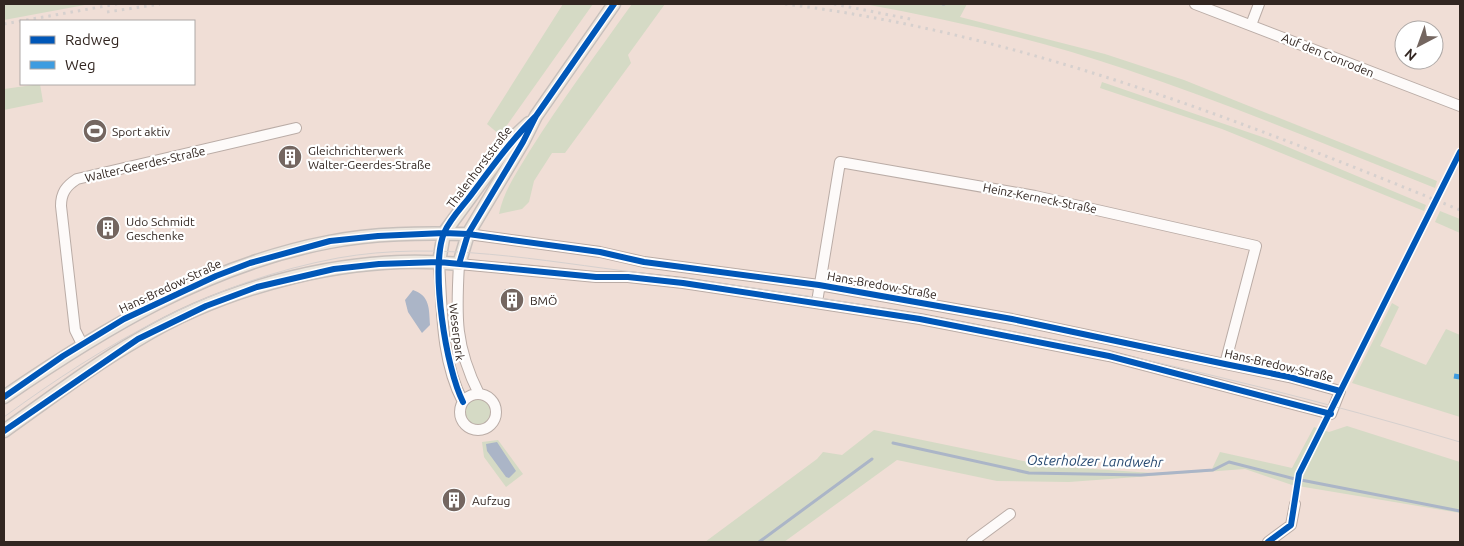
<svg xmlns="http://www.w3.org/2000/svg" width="1464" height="546" viewBox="0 0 1464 546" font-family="Ubuntu,sans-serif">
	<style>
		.green { fill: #d5dac5 }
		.water { fill: #abb5c7 }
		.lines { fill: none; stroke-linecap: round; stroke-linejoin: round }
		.stream { stroke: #abb5c7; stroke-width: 3 }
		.minor-casing { stroke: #baaca6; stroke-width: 12 }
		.major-casing { stroke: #c8c0bc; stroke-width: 15 }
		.minor { stroke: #fdfaf9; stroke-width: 10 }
		.major { stroke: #ece6de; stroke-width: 12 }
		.tram { stroke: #d6d0ce; stroke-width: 1 }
		.rail { stroke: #d6d0ce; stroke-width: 3; stroke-dasharray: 2.5 5; stroke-linecap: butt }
		.quiet { stroke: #3e9ce0; stroke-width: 5; stroke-dasharray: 10 5; stroke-linecap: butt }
		.cycleway-casing { stroke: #fff; stroke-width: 9 }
		.cycleway { stroke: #0057b8; stroke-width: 6 }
		.labels { text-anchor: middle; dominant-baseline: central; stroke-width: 4.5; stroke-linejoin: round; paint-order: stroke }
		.street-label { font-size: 12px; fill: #322621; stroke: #fff }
		.poi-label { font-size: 12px; fill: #322621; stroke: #fff; text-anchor: start }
		.water-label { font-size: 14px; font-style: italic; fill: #264870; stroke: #fff }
	</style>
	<rect width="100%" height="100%" fill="#f0ded6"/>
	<path class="green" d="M4,4H90L4,20Z
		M563,4H593L500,135L487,124Z
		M632,4H665L628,55L631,63L565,153H552L534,181L529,202L522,209L499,214C503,192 517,172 529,152C561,101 597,53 632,4Z
		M864,4H967L960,17L1105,54L1184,80L1437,181L1435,188C1332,147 1229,104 1125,69C1040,40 952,20 864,4Z
		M1102,82L1271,140L1426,205L1424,211L1222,129L1100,88Z
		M40,84L43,102L4,110V89Z
		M1440,211L1460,219V233L1435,222Z
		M1392,303L1399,307L1380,346L1426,365L1446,329L1460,335V417L1352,383Z
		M465 412a13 13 0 1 1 26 0a13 13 0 1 1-26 0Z
		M1347,426L1460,462V513L1292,485L1245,469L1069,482L997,481L897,460L784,542H705L817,459L823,452L842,455L874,430L1048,466L1153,473L1212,469L1220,452L1292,468L1314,427L1329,432Z
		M498,440L523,474L506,487L484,457L482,442Z"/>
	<path class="water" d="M413,290C430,296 429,308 430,325L422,333L408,312L405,300Z
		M497,442L516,471L509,478L506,477L487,451L486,444Z"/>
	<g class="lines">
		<path class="stream" d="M943,4H944
			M893,443L1029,473L1141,475L1213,470L1229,462L1295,479
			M1301,480L1460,511
			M759,542L872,459"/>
		<g class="minor-casing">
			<path id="minor" d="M1195,4L1460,106
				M1251,25L1259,4
				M468,234L600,252L644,262L819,285L1012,319L1225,364L1289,377L1340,391L1331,414L1109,356L920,319L683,283L628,277H596L459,264C456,317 455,346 479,394
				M439,262C442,309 441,360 463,402
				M817,302L840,162L1035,196L1256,246L1225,364
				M82,344L75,330L61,206C61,193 66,186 77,179L296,128
				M460 412a18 18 0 1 1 36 0a18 18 0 1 1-36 0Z
				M972,542L1010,514
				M1268,542L1291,525L1295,504"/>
		</g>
		<g class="major-casing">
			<path id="major" d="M439,262L444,233L515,136L529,123
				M4,397C103,329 208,265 329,242C374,233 422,233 468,234
				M4,431C48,400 92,366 139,339C229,285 353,253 459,264L468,234L523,142L536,116L614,4"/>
		</g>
		<use href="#minor" class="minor"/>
		<use href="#major" class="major"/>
		<path class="tram" d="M4,417C105,343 213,281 338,258C438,240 541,261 641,273C919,307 1192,362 1460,442"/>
		<path class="rail" d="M785,4C1020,33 1242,121 1460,210
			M834,4L915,20
			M107,12L160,4
			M4,24L117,4"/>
		<path class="quiet" d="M1454,376L1460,377"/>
		<g class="cycleway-casing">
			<path id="cycleway" d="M459,264L468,234L523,142L536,116L614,4
				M4,397L63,356L124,319L216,276L250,263L330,241L378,236L444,233L468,234L600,252L644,262L819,285L1012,319L1225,364L1289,377L1340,391
				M463,402C446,369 430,268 444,233C449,221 460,209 468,199C490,170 510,141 536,116
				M4,431L138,339L206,306L257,287L334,269L379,264L439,262L596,277H628L683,283L920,319L1109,356L1331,414
				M1268,542L1291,525L1299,474L1460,152"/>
		</g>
		<use href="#cycleway" class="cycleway"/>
	</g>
	<defs>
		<g id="stadium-disc" transform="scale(1.25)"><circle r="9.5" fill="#746660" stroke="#fff"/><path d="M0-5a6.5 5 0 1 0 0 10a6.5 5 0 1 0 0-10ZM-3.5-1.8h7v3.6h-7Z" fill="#fff"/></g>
		<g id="building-disc" transform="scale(1.25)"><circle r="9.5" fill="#746660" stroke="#fff"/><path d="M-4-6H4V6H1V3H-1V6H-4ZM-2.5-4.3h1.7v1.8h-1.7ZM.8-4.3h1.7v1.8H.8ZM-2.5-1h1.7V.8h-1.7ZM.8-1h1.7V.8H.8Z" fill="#fff"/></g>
	</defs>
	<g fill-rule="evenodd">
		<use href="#stadium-disc" x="95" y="131"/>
		<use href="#building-disc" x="290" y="157"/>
		<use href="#building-disc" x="108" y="228"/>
		<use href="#building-disc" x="512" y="300"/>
		<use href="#building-disc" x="454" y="500"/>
	</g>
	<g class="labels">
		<g class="street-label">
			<text transform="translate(1328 55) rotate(22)">Auf den Conroden</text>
			<text transform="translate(145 164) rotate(-13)">Walter-Geerdes-Straße</text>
			<text transform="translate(479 167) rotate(-53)">Thalenhorststraße</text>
			<text transform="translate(1040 198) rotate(11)">Heinz-Kerneck-Straße</text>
			<text transform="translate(882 285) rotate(10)">Hans-Bredow-Straße</text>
			<text transform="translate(170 286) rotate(-25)">Hans-Bredow-Straße</text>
			<text transform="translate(457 332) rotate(83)">Weserpark</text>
			<text transform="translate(1279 365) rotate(13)">Hans-Bredow-Straße</text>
		</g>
		<g class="poi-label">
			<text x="112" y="131">Sport aktiv</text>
			<text x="308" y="150">Gleichrichterwerk<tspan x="308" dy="14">Walter-Geerdes-Straße</tspan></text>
			<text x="126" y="221">Udo Schmidt<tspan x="126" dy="14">Geschenke</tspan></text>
			<text x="530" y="300">BMÖ</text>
			<text x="472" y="500">Aufzug</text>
		</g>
		<g class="water-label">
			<text transform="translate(1095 461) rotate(1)">Osterholzer Landwehr</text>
		</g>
	</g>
	<rect width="1464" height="546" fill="none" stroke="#322621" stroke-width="10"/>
	<rect x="20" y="20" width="175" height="65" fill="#ffffff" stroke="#ada8a6"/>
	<rect x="30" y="36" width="25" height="8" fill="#0057b8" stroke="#ada8a6"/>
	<text x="65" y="45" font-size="15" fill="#322621">Radweg</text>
	<rect x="30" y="61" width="25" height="8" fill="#3e9ce0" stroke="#ada8a6"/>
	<text x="65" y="70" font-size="15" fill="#322621">Weg</text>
	<g transform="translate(1419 45) rotate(221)"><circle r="24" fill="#ffffff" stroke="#ada8a6"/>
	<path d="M0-4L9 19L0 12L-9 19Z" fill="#746660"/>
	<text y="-8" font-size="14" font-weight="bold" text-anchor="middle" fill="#322621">N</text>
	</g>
</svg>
